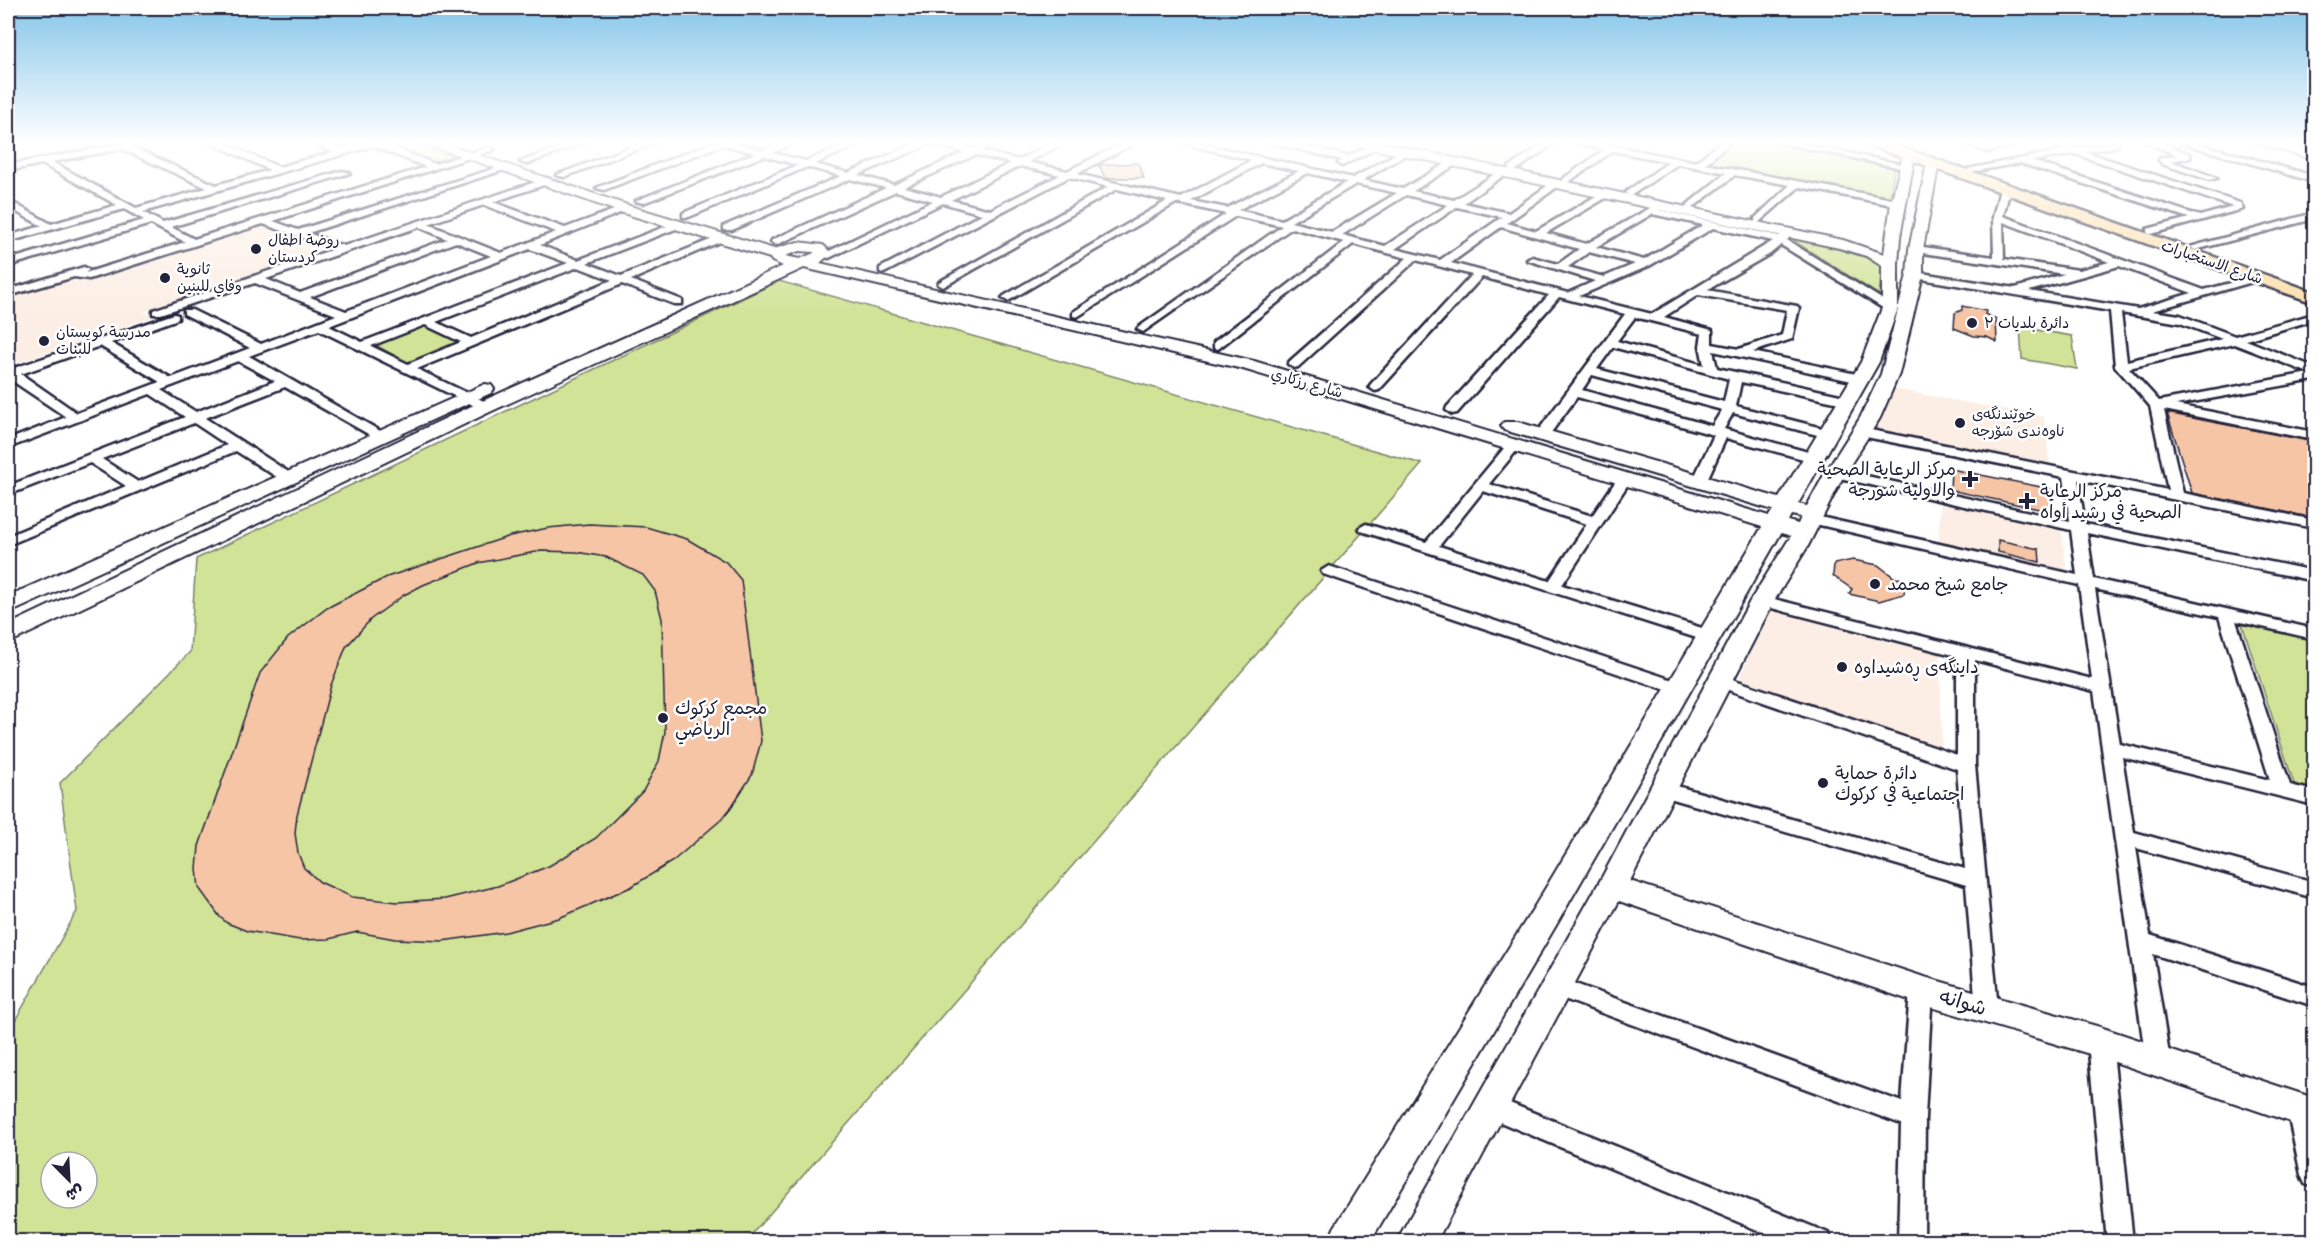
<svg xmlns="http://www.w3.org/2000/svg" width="2322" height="1249" viewBox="0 0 2322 1249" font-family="Sriracha,'Playpen Sans Arabic',sans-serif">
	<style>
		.built { fill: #fceee4 }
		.green { fill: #d0e397; stroke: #798269; stroke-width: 1.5; fill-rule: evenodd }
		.building { fill: #f6c5a6; stroke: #22223b; stroke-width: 1.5; fill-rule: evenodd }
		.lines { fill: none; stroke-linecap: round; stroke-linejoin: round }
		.street-casing { stroke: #22223b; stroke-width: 5 }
		.secondary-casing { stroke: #22223b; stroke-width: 4 }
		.primary-casing { stroke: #22223b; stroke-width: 5 }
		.street { fill: #fff; fill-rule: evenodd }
		.secondary { fill: #fff; fill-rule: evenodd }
		.primary { fill: #fbddab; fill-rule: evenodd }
		.poi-dot { fill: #22223b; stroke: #fff; stroke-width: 2 }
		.labels { text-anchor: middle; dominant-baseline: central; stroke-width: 5; stroke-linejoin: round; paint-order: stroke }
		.far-poi-label { font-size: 15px; fill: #22223b; stroke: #fff; text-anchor: start }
		.far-street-label { font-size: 15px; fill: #22223b; stroke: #fff }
		.poi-label { font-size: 18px; fill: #22223b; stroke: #fff; text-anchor: start }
		.near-street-label { font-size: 21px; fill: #22223b; stroke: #fff }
	</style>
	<rect width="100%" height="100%" fill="#fff"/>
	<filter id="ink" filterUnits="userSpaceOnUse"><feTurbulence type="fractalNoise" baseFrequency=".0167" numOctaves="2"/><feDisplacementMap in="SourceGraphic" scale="12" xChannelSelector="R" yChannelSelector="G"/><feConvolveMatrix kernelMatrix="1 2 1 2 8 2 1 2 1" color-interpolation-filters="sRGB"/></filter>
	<g filter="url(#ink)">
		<path class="built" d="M1400,142H1545L1507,165Z
			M259,225L328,251L144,312L153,317L8,366V295L65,277L75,282Z
			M1894,389L2044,417L2050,467L1875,431L1873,429Z
			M1941,501L2061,528L2067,571L1938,542Z
			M1768,607L1940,654L1942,749L1739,681Z"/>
		<path class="green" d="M387,142H411L452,156L463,157L437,165L382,144Z
			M1730,142H1769L1895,165L1890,198L1706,164Z
			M1797,239L1858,252L1882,265L1879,295L1794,241Z
			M779,281L1422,464L746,1241L8,1242V1033L77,911L60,783L190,652L196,559ZM51,1162H87V1198H51Z
			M423,325L462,343L409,364L374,344Z
			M2020,327L2072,336L2077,369L2022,359Z
			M2242,624L2314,639V789L2294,784Z"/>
		<path class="building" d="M1138,163L1144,178H1105L1099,165Z
			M1962,306L1986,311L1985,314L1996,319L1997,342L1987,337L1974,336L1954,328L1955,313L1962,310Z
			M2167,413L2314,442V518L2192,493Z
			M1951,469L2051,489L2053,512L1950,490Z
			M589,524L646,527L687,539L726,562L741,580L761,741L752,775L730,809L722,819L673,861L631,887L559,918L506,932L442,941L395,939L357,932L329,939L300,940L247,931L227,923L220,917L199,888L197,869L199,846L260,673L288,638L327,608L387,577L510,536L548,528ZM541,551L576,552L606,557L643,575L655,591L662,619L665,732L659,761L643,791L596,838L549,866L498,886L445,899L397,902L352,897L320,882L304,868L298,853L295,833L297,815L331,685L346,647L371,619L404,595L423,585L478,563Z
			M1998,540L2039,549L2040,562L1998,552Z
			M1853,560L1878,565L1895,578L1905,579L1904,594L1879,601L1849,594L1852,589L1833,576L1834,564Z"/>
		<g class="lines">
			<g class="street-casing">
				<path id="street" d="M131,142H151L132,147L216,185L270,170L209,142H221L279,167L333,152L311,142H324L342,149L366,142H381L435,164L490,147L494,150L273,221L298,230L503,166L510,168L308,233L344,246L547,178L550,179V183L493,202L565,228L622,207L630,209L540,245L578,260L675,223H681V227L587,263L621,276L720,236L729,238L631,280L682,300V304H674L622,284L417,369L490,404L491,407L490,410L485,411L319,330L249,356L389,436L387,439H377L285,387L205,418L293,475L295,478L293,481H283L236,451L8,545V536L126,486L90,463L8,495V486L185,417L150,394L8,448V440L66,417L8,378V370L174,314L178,315V319L111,343L171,378L250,348L184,314V310H192L261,344L336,315L255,283L161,314H153V310L334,249L263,224L89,279L74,277L8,296V290L84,267L89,270L85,273L185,242L151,224L8,266V260L144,220L124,209L8,242V236L42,226L8,207V200L51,224L117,205L42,164L8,171V165ZM373,146L426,167L194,239L171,227L350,173L342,171L163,223L143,212ZM122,149L207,188L136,208L52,162ZM484,205L556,232L501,253L428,224ZM419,227L447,239L300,293L266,279ZM456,242L491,256L346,311L310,297ZM530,249L568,263L362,342L329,326ZM578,267L612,280L471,338L436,322ZM425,325L461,342L408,364L371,346ZM100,346L160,382L77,413L21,374ZM238,361L275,381L196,412L161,390ZM194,423L227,445L138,482L102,459Z
					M573,142H586L527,164L520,162Z
					M644,142H657L564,177L556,175Z
					M714,142H733L763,150L783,142H796L772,153L806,161L852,142H864L815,164L848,173L919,142H945L973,149L987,142H999L982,151L1018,160L1054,142H1066L1028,162L1067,171L1126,142H1137L1077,174L1181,198L1252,160L1177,142H1194L1353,178L1404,149L1407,150V154L1363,180L1403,189L1454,159L1457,160V164L1413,191L1454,200L1503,169L1506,170V174L1464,203L1509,213L1554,181H1560V185L1507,223L1536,231L1603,192H1609V196L1546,233L1586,244L1659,203L1664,206L1659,210L1779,236L1787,232L1792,235L1787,240L1896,308L1890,311L1886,310L1781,245L1770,254L1707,290L1797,306L1799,308L1792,339L1753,352L1861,375L1867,379L1861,383L1713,351L1717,368L1849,397L1855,401L1849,405L1741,382L1736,406L1834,431L1836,434L1829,438L1733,413L1724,429L1819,455L1821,458L1814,462L1726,438L1706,482L1699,486L1692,482L1714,435L1577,397L1547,438H1537L1535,435L1625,314L1559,297L1457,413L1452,414L1446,410L1447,407L1549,295L1482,277L1379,390L1375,391L1369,387L1371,384L1472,275L1416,260L1298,367L1294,368L1288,364L1290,361L1407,258L1353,244L1218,349L1214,348V342L1344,242L1292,228L1143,332L1137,329L1139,327L1282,226L1236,216L1077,317L1073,316V312L1226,214L1176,203L1008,301L1002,298L1004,296L1167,201L1117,189L943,287L938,284L939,282L1108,187L1069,177L884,273L880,272V268L982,214L943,203L829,258L825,257V253L933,201L896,191L776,245L771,242L772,240L886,188L850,179L732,230H724V226L841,176L807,167L689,217H683V213L798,165L764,156L643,203L635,201L755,153L723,145L604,190L596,188ZM930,144L965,152L894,185L858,175ZM975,155L1011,163L941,197L904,187ZM1261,163L1299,171L1227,208L1191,201ZM1020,166L1060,175L990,210L951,200ZM1308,173L1347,182L1282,220L1238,210ZM1356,184L1397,193L1332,232L1291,222ZM1406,195L1448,205L1385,246L1342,235ZM1457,207L1502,217L1440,260L1395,249ZM1652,214L1703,225L1644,260L1596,247ZM1501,227L1579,249L1558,264L1532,257L1527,260L1595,281L1568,293L1451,263ZM1713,228L1773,241L1652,314L1579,296L1649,266ZM1589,252L1635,264L1604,277L1568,267ZM1698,295L1787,310L1782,335L1739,349L1712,344V330L1664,317ZM1635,317L1702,334L1700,346L1704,365L1617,341ZM1613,347L1729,379L1724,402L1597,369ZM1592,375L1722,410L1712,426L1582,390Z
					M1268,142H1286L1349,156L1373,144L1380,146L1342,166L1338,163L1342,160Z
					M1546,142H1556L1515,171H1509V167Z
					M1573,142H1593L1696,162L1721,142H1731L1705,164L1898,200L1903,203L1898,206L1799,187L1758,223L1755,222V218L1790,185L1735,175L1691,209L1686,206L1688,204L1726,173L1678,164L1630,196L1625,193L1627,191L1669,162L1613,151L1567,183L1562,180L1564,178L1604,150Z
					M1776,142H1796L1910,166L1906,169Z
					M1959,142C1969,142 1980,147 1989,146C2001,145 2013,142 2025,142L1987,152Z
					M2045,142H2059L2076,148L2118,142V146L2086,152L2240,203L2243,209L2151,234L2147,233V229L2189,218L2020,163L1971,172L1967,169L2065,150ZM2075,154L2233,207L2200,216L2032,161Z
					M2145,142H2158L2190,154V158L2171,161L2217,178L2209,180L2162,164L2159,160L2160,158L2177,155Z
					M2178,142H2193L2314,176V182Z
					M2005,186L2010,189L2003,216L2204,290L2261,275L2266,278L2152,311L2180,315L2235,336L2314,314V320L2246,340L2314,367V380L2176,405L2314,432V440L2164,410L2183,493L2314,520V528L2078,480L2085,524L2314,571V581L2087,533L2094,579L2314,629V639L2236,621L2290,785L2314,791V805L2122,757L2134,832L2314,882V898L2136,848L2150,935L2314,987V1006L2153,954L2170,1061L2166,1068L2158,1072L2150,1068L2146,1061L2094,691L1975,660V765L1998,1009L1995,1016L1987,1019L1979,1016L1976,1009L1966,885L1656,794L1653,789L1656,784L1663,782L1965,869L1957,769L1714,685L1711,681L1714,677H1726L1957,755V656L1756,604L1754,601L1756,598L1762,596L2092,679L2079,585L1811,523L1804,519L1811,515L2077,575L2071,530L1835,477L1828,473L1835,469L2070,521L2064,477L1856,435L1854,432L1856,429L1861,428L2168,490L2150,406L2115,366L2110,311L1915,278L1910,275L1915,272L2015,288L2064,274L1916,252L1911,249L1916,246L1994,257L1993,217L2000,189ZM2003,222L2109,262L2079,270L2004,259ZM2119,266L2192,293L2138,309L2029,291ZM2121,313L2180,323L2222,339L2127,361ZM2234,344L2309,373L2159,401L2129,368ZM2095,589L2219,617L2270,780L2120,744Z
					M2314,213V219L2195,250L2190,247Z
					M1515,440L1522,444L1489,484L1592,516L1620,475H1630L1632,478L1562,585L1715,632L1717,636L1715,640H1703L1361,531L1359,528L1366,524L1426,542L1510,441ZM1483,491L1587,524L1549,581L1439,546Z
					M1329,566L1685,684L1688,688L1685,692H1673L1323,574L1321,571Z
					M1556,977L1902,1102L1910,990L1913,983L1921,981L1929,983L1932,990L1925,1117L1924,1242H1898L1901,1124L1548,993L1545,986L1548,979Z
					M2100,1032L2108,1035L2112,1042L2133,1242H2107L2088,1042L2092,1035Z
					M1490,1095L1828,1233L1832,1242H1786L1481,1114L1478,1106L1481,1098Z
					M2299,1098L2308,1101L2314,1123V1187L2305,1184L2301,1175L2287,1109L2290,1101Z"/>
			</g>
			<g class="secondary-casing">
				<path id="secondary" d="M421,142H440L630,206L774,249L798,242L823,245L831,253L820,263L1254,361L1769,516L1773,510L1504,430L1501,426L1504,422H1518L1779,498L1861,362L1882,308V266L1866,256L1839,248L1359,146L1353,142H1379L1843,240L1884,254L1891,203L1903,155L1905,152H1913L1915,155L1900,237L1898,264V308L1879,362L1798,504L1807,506L1825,473L1860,418L1881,374L1907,275L1909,249L1927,163L1928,160H1938L1939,163L1923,249V275L1899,374L1880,418L1845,473L1808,546L1774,601L1630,881L1921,976L2100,1027L2314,1098V1130L2100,1057L1921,1004L1619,901L1436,1242H1396L1601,879L1750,601L1791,536L1781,533L1558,922L1370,1242H1329L1334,1228L1536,904L1762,527L1243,369L804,268L492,411L17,639L8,641V625L478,403L783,266L772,261L770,258L620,212ZM799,251L814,252V253L800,259L785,256ZM1791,515L1801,517L1798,524L1788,521Z
					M2254,142H2276L2314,152V160Z
					M485,384L491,385L494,389L491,393L16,610L8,612V596Z"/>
			</g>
			<g class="primary-casing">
				<path id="primary" d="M1866,142H1887L2314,292V303L1868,145Z"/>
			</g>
			<use href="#street" class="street"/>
			<use href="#secondary" class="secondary"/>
			<use href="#primary" class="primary"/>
		</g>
	</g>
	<linearGradient id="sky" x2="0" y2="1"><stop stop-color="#84c5e9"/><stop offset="0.45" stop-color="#fff"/><stop offset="1" stop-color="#fff" stop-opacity="0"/></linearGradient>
	<rect width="2322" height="317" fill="url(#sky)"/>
	<g class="poi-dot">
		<circle cx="256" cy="249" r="6"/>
		<circle cx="165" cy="278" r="6"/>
		<circle cx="1972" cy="323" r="6"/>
		<circle cx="44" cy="341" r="6"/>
		<circle cx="1960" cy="423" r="6"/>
		<path d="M1967 470h6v6h6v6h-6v6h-6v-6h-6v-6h6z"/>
		<path d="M2024 492h6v6h6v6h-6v6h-6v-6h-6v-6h6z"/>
		<circle cx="1875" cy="584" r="6"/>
		<circle cx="1842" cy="667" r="6"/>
		<circle cx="663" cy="718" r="6"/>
		<circle cx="1823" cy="783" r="6"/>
	</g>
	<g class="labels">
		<g class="far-poi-label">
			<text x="268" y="240">روضة اطفال<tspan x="268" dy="17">كردستان</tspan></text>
			<text x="177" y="269">ثانوية<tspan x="177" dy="17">وفاي للبنين</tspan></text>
			<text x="1984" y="323">دائرة بلديات ٣</text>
			<text x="56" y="332">مدرسة كويستان<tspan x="56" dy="17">للبنات</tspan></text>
			<text x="1972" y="414">خوێندنگەی<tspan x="1972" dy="17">ناوەندی شۆرجە</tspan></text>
		</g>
		<g class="far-street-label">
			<text transform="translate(2212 262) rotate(19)">شارع الاستخبارات</text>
			<text transform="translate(1307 383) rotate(16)">شارع رزكاري</text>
		</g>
		<g class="poi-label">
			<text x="1956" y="469" text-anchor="end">مركز الرعاية الصحية<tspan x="1956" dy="21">والاولية شورجة</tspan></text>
			<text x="2040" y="491">مركز الرعاية<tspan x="2040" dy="21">الصحية في رشيد أواه</tspan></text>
			<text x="1887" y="584">جامع شيخ محمد</text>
			<text x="1854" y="667">داینگەی ڕەشیداوە</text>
			<text x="675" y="708">مجمع كركوك<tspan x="675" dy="21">الرياضي</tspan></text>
			<text x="1835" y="773">دائرة حماية<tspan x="1835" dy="21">اجتماعية في كركوك</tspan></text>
		</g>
		<g class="near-street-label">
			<text transform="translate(1963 1002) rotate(16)">شوانە</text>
		</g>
	</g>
	<rect width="2322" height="1249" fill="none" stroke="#fff" stroke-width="30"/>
	<rect x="15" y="15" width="2292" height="1219" fill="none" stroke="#22223b" stroke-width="2" filter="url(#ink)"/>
	<g transform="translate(69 1180) rotate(156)"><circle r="28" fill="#ffffff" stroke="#a7a7b1" stroke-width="1.5"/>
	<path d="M0-4.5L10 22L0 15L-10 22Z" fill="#22223b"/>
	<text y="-9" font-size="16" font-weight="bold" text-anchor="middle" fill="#22223b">ش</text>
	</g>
</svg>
